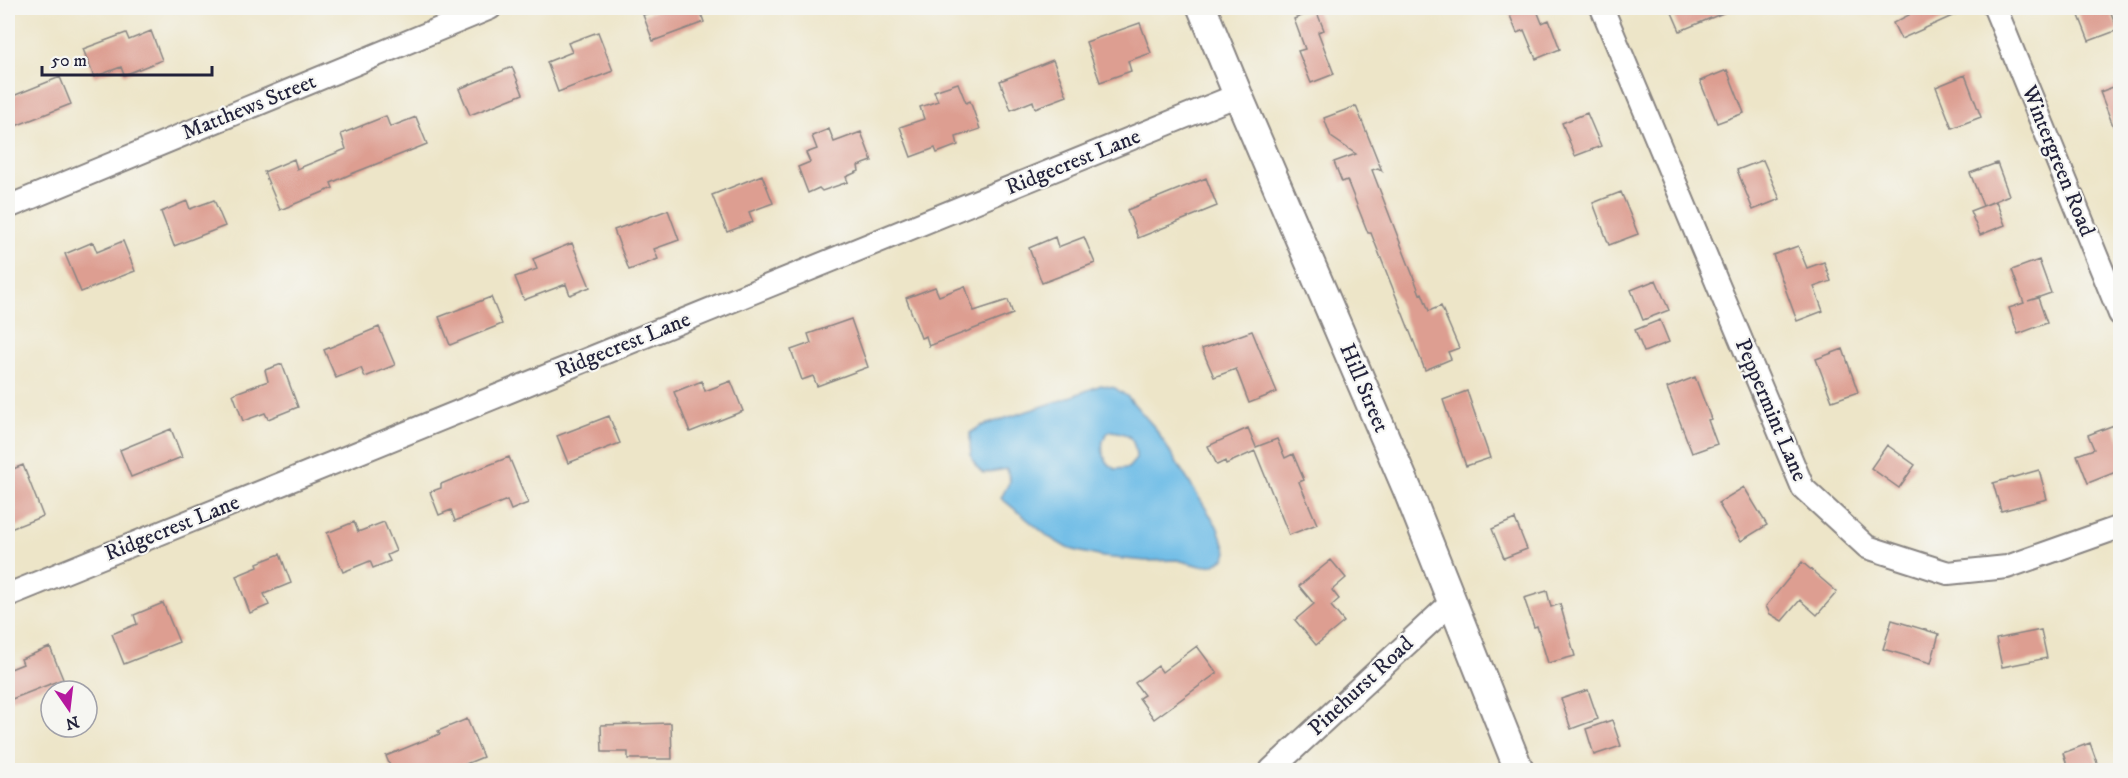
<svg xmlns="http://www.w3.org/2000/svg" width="2128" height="778" viewBox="0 0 2128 778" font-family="'IM FELL DW Pica',serif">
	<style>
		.water { fill: #6cbbe6; stroke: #476e90; stroke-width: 1.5; fill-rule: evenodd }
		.building { fill: #dd9e91 }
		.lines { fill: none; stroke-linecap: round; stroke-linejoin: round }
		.minor-casing { stroke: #888482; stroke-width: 26 }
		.tertiary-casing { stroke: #888482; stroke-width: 32 }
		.minor { stroke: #fff; stroke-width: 22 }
		.tertiary { stroke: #fff; stroke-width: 28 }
		.labels { text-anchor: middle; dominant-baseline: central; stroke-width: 4.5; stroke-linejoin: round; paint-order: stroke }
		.street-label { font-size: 22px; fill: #22223b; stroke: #f6f6f2 }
	</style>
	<rect width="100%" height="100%" fill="#f6f6f2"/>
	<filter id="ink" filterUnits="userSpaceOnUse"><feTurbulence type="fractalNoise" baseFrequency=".0167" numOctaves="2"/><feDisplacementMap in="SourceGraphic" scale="12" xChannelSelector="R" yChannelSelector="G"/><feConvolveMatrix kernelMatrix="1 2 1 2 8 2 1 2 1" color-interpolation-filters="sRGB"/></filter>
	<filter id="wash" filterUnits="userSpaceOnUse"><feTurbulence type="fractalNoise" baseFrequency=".008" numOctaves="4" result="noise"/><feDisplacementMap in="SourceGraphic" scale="24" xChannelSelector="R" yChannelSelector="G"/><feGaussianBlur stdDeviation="1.35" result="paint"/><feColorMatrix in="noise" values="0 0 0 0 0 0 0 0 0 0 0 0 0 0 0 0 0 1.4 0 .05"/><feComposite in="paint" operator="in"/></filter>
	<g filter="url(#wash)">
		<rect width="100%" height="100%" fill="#ede5c8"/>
		<path class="water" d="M1101,385L1115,388L1128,397L1155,428L1217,526L1227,552L1225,558L1213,565L1201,566L1177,560L1146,561L1103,557L1081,552L1067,548L1050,538L1001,498L1010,481L1007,469L983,473C969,462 970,450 970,433L981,426L1062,400ZM1110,431C1129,432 1136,439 1136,459L1128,468L1115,469C1102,461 1097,441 1110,431Z"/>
		<g id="blocks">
			<path class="building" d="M664,8H699L704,22L653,41L643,15Z
				M1507,8H1536L1542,23L1549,20L1560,49L1536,59L1524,30L1517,33Z
				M1670,8H1735L1680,31Z
				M1906,8H1970L1901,39L1893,23L1909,15Z
				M2076,8H2109L2118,30L2089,41Z
				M1316,10L1324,30L1318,32L1334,74L1311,83L1298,51L1305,49L1294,19Z
				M1140,23L1151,53L1128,61L1131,71L1100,82L1086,42Z
				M151,31L162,60L124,75L121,67L94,77L83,49L126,33L129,40Z
				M598,32L613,71L558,92L547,62L572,52L568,43Z
				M1053,60L1067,96L1035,108L1033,101L1011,110L1000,81Z
				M512,67L523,94L470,115L459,89Z
				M1727,70L1744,113L1717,123L1700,81Z
				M1965,75L1981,117L1952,128L1936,87Z
				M60,77L71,104L8,129V98Z
				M958,83L966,103L970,101L980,129L956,137L958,145L937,153L935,148L911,157L900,127L924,119L920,107L938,101L934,91Z
				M2121,84V141H2119L2100,92Z
				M1356,106L1382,171L1378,168L1372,170L1420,294L1422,293L1429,311L1441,306L1459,348L1448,352L1451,359L1425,370L1371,233H1368L1347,180L1342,182L1334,162L1356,154L1331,137L1324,118Z
				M1587,113L1601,146L1575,156L1562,123Z
				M386,116L390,127L416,117L427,144L351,174L331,183L333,188L280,210L264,172L294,159L297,169L346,149L341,134Z
				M829,129L834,142L861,132L872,161L858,166L859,171L846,177L848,182L822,191L819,188L808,193L798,167L810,162L806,153L817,149L812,136Z
				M1763,160L1780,199L1753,210L1737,170Z
				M1997,163L2009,195L1983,206L1970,173Z
				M762,175L773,203L749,212L753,222L727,232L712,195Z
				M1206,178L1217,206L1138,238L1127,210Z
				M1621,192L1638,234L1609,245L1593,203Z
				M214,200L225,226L174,246L161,212L187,201L190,209Z
				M1996,201L2005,225L1980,235L1970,211Z
				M668,210L679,240L654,249L658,259L629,270L614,230Z
				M1055,237L1058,247L1084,237L1095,263L1042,283L1029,248Z
				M123,241L135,271L81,292L65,254L93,242L97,252Z
				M572,243L590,287L570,295L566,284L524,300L515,277L537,269L533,259Z
				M1798,246L1807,268L1824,262L1831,281L1814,287L1823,311L1797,321L1773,255Z
				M2039,260L2051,293L2028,301L2038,298L2047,323L2018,334L2009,308L2024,303L2012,270Z
				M1656,280L1669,310L1643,320L1631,290Z
				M965,286L974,311L1008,300L1013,314L929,346L926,336L921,338L906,298L935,287L939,296Z
				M491,297L502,324L450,345L439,317Z
				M851,319L868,367L817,386L813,376L802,380L791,350L811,343L808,334Z
				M1660,320L1669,342L1644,352L1635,330Z
				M379,327L395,365L365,377L361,368L336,378L324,350Z
				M1252,331L1277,392L1249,403L1236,369L1214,377L1202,349Z
				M1843,349L1858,392L1832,401L1816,359Z
				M282,364L298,407L268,419L265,413L243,421L233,394L268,381L265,370Z
				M1695,377L1711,419L1708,420L1717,444L1692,453L1667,388Z
				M702,381L705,391L731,381L743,411L690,432L674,392Z
				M1467,391L1490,458L1466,466L1443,400Z
				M609,416L620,443L568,463L557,436Z
				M2114,425L2121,441V470L2088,483L2077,455L2094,449L2088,435Z
				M1248,428L1256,447L1277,439L1285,458L1293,454L1304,480L1299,482L1317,524L1289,535L1255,451L1226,464L1225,461L1217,465L1208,446Z
				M171,429L182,457L131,477L120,450Z
				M1887,445L1915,465L1899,488L1871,468Z
				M509,457L528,503L511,510L507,500L455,521L451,510L439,515L430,492L441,488V484Z
				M23,465L43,516L8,530V471Z
				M2039,470L2047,499L2001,511L1993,483Z
				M1744,487L1767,525L1741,541L1718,503Z
				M1515,519L1527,549L1504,558L1492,529Z
				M354,522L358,532L384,522L396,551L387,555L390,561L373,568L370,561L343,572L327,533Z
				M280,554L291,583L264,594L269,605L250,613L236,576L258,567L257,563Z
				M1331,560L1346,578L1332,590L1339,599L1331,606L1344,622L1316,645L1295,620L1314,604L1299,586Z
				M1802,562L1837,592L1817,615L1800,600L1782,621L1770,614L1766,606Z
				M1547,591L1551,607L1560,604L1575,656L1548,663L1537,626L1534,627L1524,598Z
				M163,603L179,642L124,664L112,634L137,624L134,615Z
				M1892,620L1939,634L1931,663L1883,649Z
				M2041,630L2047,658L2002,667L1996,639Z
				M1197,646L1217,673L1154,719L1139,698L1144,695L1135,683L1158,666L1162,672Z
				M50,647L63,679L12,699L8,688V670L23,664L21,659Z
				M1588,690L1598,719L1571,729L1561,699Z
				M467,719L483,757L456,768L454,764L438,771H392L386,756L440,734L438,731Z
				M1612,720L1621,746L1594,755L1586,729Z
				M671,723L672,759H628V752H602L601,725Z
				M2090,743L2100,771H2069L2063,753Z"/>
		</g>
	</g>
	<g filter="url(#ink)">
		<use href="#blocks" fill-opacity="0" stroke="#888482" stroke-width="1.5"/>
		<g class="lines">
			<g class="minor-casing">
				<path id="minor" d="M1602,8L1803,488L1867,547L1948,573L2007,567L2120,527
					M1995,8L2120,314
					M8,207L490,8
					M8,595L1238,95
					M1271,770L1452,602"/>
			</g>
			<g class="tertiary-casing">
				<path id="tertiary" d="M1202,8L1238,95L1408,491L1519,770"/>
			</g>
			<use href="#minor" class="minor"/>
			<use href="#tertiary" class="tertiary"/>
		</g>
	</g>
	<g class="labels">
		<g class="street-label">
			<text transform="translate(249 107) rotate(-22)">Matthews Street</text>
			<text transform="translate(2058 161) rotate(68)">Wintergreen Road</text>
			<text transform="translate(1073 162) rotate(-22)">Ridgecrest Lane</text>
			<text transform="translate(623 345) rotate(-22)">Ridgecrest Lane</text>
			<text transform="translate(1364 388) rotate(67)">Hill Street</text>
			<text transform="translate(1771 410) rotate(67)">Peppermint Lane</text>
			<text transform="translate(172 528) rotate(-22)">Ridgecrest Lane</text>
			<text transform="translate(1361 686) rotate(-43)">Pinehurst Road</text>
		</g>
	</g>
	<rect width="2128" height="778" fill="none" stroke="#f6f6f2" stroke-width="30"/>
	<g transform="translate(69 709) rotate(166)"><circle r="28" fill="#f6f6f2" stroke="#a1a1a9" stroke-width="1.5"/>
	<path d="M0-4.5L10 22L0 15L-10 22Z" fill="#b5179e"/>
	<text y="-9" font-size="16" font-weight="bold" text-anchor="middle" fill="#22223b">N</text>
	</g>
	<path d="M42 66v9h170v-9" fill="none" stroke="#22223b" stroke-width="3"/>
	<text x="51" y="66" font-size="18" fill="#22223b" stroke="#f6f6f2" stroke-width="4.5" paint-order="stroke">50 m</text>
</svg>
